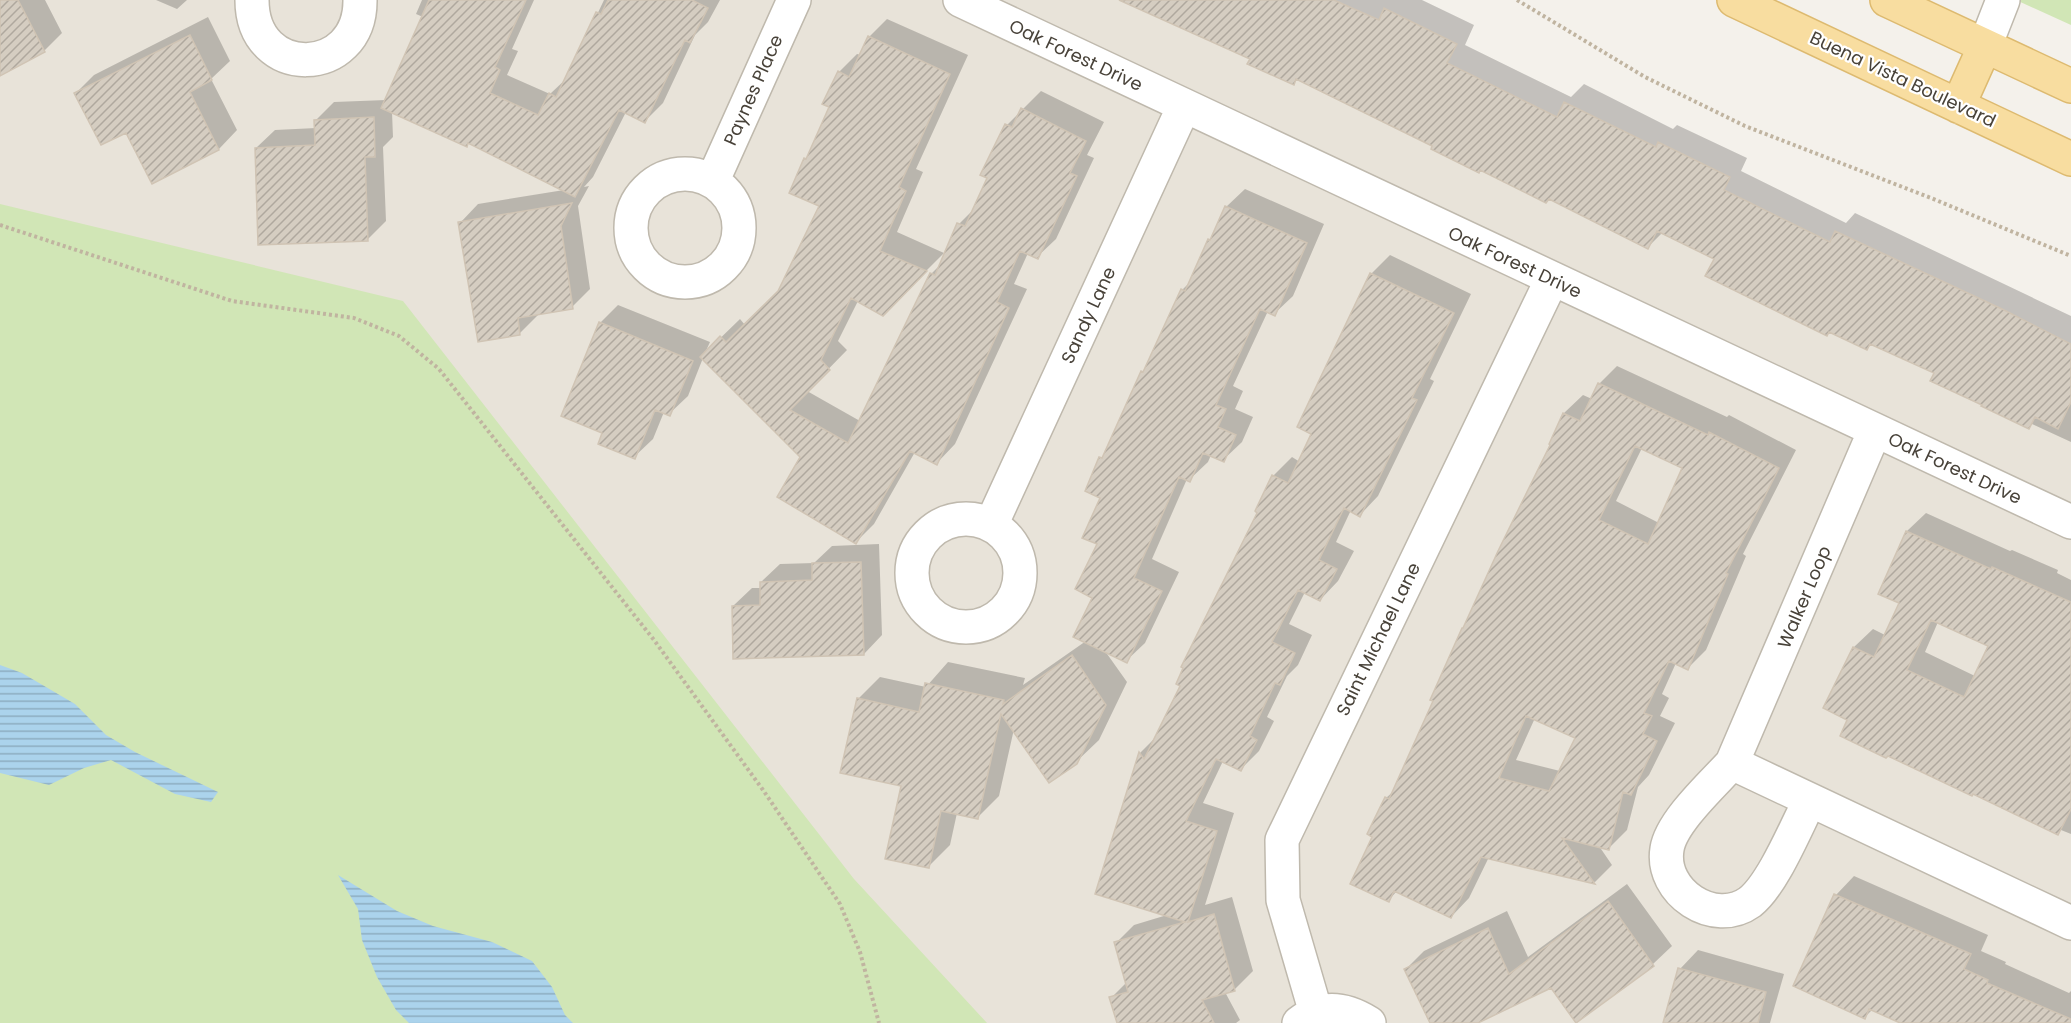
<svg xmlns="http://www.w3.org/2000/svg" width="2071" height="1023" viewBox="0 0 2071 1023" font-family="Poppins,sans-serif">
	<style>
		.residential { fill: #e8e3d9 }
		.green { fill: #d1e6b6 }
		.water { fill: url(#water-rules) }
		.shadow { fill: #0003; fill-rule: evenodd }
		.building { fill: url(#building-hatch); stroke: #d0c4b4; stroke-width: 1.5; fill-rule: evenodd }
		.lines { fill: none; stroke-linecap: round; stroke-linejoin: round }
		.minor-casing { stroke: #bfb9ad; stroke-width: 36 }
		.major-casing { stroke: #ddba70; stroke-width: 36 }
		.path { stroke: #c0b4a0; stroke-width: 4; stroke-dasharray: 3 3; stroke-linecap: butt }
		.minor { stroke: #fff; stroke-width: 33 }
		.major { stroke: #f8dda0; stroke-width: 33 }
		.labels { text-anchor: middle; dominant-baseline: central; stroke-width: 4.5; stroke-linejoin: round; paint-order: stroke }
		.street-label { font-size: 18px; fill: #484239; stroke: #fff }
	</style>
	<defs>
		<pattern id="water-rules" width="6" height="5" patternUnits="userSpaceOnUse" patternTransform="scale(1.5)"><rect width="6" height="5" fill="#abd3ec"/><path d="M0 2.5h6" fill="none" stroke="#8dadc0"/></pattern>
		<pattern id="building-hatch" width="6" height="6" patternUnits="userSpaceOnUse" patternTransform="scale(1.5)"><rect width="6" height="6" fill="#d5cdc1"/><path d="M-1 1l2-2M0 6l6-6M5 7l2-2" fill="none" stroke="#afa89e"/></pattern>
	</defs>
	<rect width="100%" height="100%" fill="#f4f1eb"/>
	<path class="residential" d="M0,0H1233L2071,379V1023H0Z"/>
	<path class="green" d="M2016,0H2071V25Z
		M0,204L403,301L854,879L987,1023H0Z"/>
	<path class="water" d="M0,665L22,673L75,704L106,735L135,752L218,792L211,802L175,794L111,760L84,768L49,785L0,773Z
		M338,875L397,911L433,926L492,942L532,961L552,987L565,1015L573,1023H409L396,1010L377,977L362,940L358,909Z"/>
	<path class="shadow" d="M0,0H45L62,33L44,51L0,74Z
		M156,0H187L177,9Z
		M422,0H534L512,49L518,51L507,75L550,94L567,78L604,0H720L708,22L695,35L663,103L645,121L626,112L593,177L584,187L589,186L578,206L590,289L572,307L538,313V315L520,333L460,223L478,204L564,190L469,142L392,112L393,137L383,147L386,221L367,240L256,148L275,130L316,128V120L334,102L386,100L423,17L416,14Z
		M1125,0H1422L1474,25L1465,45L1571,97L1584,84L1673,129L1677,125L1747,158L1741,171L1846,223L1855,213L2071,316V442L2032,424L2029,427L1936,372L1872,343L1867,349L1716,258L1663,232L1648,247L1549,197L1481,169L1298,78L1293,83L1252,58Z
		M208,17L230,61L211,79L237,130L219,149L153,182L127,131L76,93L94,75Z
		M887,19L968,55L916,169L923,172L897,232L944,253L883,314L858,301L838,341L847,350L807,391L860,421L931,274L941,264L959,224L976,207L989,177L1007,125L1041,91L1104,122L1087,155L1094,158L1056,239L1037,257L1028,253L1014,284L1027,289L955,444L937,463L915,452L874,524L856,542L802,456L703,358L688,396L669,414L664,412L653,439L634,457L604,432L600,323L618,305L710,342L705,353L740,319L745,325L779,292L821,205L805,159L810,154L831,106L839,72L857,54L861,55L869,37Z
		M1245,189L1324,224L1293,296L1274,314L1268,311L1233,386L1243,391L1235,409L1253,417L1242,442L1223,460L1211,455L1208,462L1189,480L1187,479L1152,559L1179,572L1145,643L1126,661L1105,651L1127,682L1099,740L1076,762L1014,729L999,796L978,817L957,813L950,845L928,867L903,785L858,699L880,677L926,687L948,662L1025,678L1023,685L1086,641L1094,597L1099,543L1102,497L1101,458L1107,452L1142,372L1148,366L1182,290L1192,280L1226,207Z
		M1390,255L1471,294L1430,379L1434,381L1378,496L1360,515L1351,510L1336,542L1354,551L1338,581L1320,600L1305,592L1289,624L1312,635L1298,665L1287,676L1267,717L1274,721L1259,751L1241,769L1223,761L1203,803L1234,813L1205,905L1232,897L1253,971L1234,990L1225,992L1240,1020L1236,1023H1118L1111,998L1127,982L1116,943L1134,925L1167,915L1097,893L1140,753L1158,735L1259,512L1273,476L1292,457L1300,462L1313,434L1299,427L1372,273Z
		M1617,366L1727,417L1729,415L1796,450L1743,554L1746,556L1706,650L1688,668L1676,663L1662,694L1669,698L1660,716L1675,723L1649,775L1638,787L1627,830L1609,848L1599,846L1612,865L1595,882L1489,857L1469,898L1451,917L1397,891L1388,901L1374,836L1386,798L1395,790L1552,444L1551,443L1564,413L1583,395L1592,399L1599,384ZM1642,448L1684,467L1659,523L1616,501ZM1535,718L1577,738L1560,771L1516,760Z
		M1926,513L2010,551L2012,550L2058,570L2057,573L2071,580V834L2061,830L2058,833L1825,707L1854,647L1873,629L1885,635L1901,602L1880,593L1907,531ZM1938,622L1990,645L1975,676L1925,652Z
		M879,544L882,635L864,654L733,606L752,588H762L761,582L780,564L814,563L832,546Z
		M1854,876L1988,935L1981,951L2006,962L2005,964L2069,993L2071,991V1023H1904L1873,1009L1865,1017L1795,985L1836,895Z
		M1627,884L1672,946L1653,964L1577,1021L1552,986L1475,1023H1432L1406,969L1424,951L1507,911L1528,957Z
		M1698,950L1784,974L1770,1023H1665L1680,969Z"/>
	<path class="building" d="M0,0H18L45,52L0,76Z
		M429,0H526L495,67L500,70L490,93L538,115L549,93L556,97L596,12L601,14L608,0H692L708,8L690,43L685,40L645,123L619,110L575,197L468,143L467,147L381,108Z
		M1119,0H1334L1379,20L1384,8L1457,44L1447,63L1557,117L1564,102L1656,147L1658,142L1730,177L1724,190L1830,242L1835,231L2002,309L2071,344V402L2058,429L2035,417L2029,429L1981,406L1982,405L1930,381L1934,373L1870,344L1867,350L1829,332L1827,336L1705,276L1714,259L1657,231L1648,249L1549,199L1546,203L1480,170L1479,173L1431,149L1432,146L1296,79L1294,85L1247,64L1250,59Z
		M190,35L212,80L190,92L219,150L152,184L126,133L101,145L74,93Z
		M868,36L950,74L899,187L906,191L880,251L927,271L883,316L851,298L821,360L830,370L790,410L848,443L930,273L935,275L957,223L965,226L987,178L980,175L1005,124L1012,127L1021,108L1086,141L1070,173L1077,176L1038,259L1020,251L997,302L1009,308L937,465L910,451L856,544L777,497L800,457L700,357L720,336L726,342L778,291L819,206L789,193L804,158L806,159L829,107L822,104L838,71L849,77Z
		M374,117L375,157H365L368,241L258,245L255,148L315,145L314,120Z
		M572,203L561,226L573,309L518,318L520,335L478,342L458,222Z
		M1225,206L1307,243L1275,316L1260,309L1216,405L1226,409L1218,427L1236,435L1224,462L1203,453L1190,482L1179,477L1134,578L1162,591L1127,663L1073,637L1092,598L1075,589L1097,544L1082,538L1100,498L1085,491L1099,457L1102,458L1141,371L1143,372L1181,289L1185,291L1208,239L1210,240Z
		M1370,273L1454,313L1412,398L1417,400L1360,517L1344,508L1319,560L1337,569L1320,601L1298,590L1272,642L1295,653L1280,685L1275,683L1250,736L1257,740L1241,771L1216,759L1186,821L1217,831L1188,922L1214,914L1235,991L1202,1000L1214,1023H1117L1109,997L1128,992L1114,942L1185,922L1095,894L1139,752L1144,759L1180,686L1176,684L1183,668L1181,667L1257,513L1255,511L1272,475L1288,483L1311,434L1297,427Z
		M599,322L693,361L670,416L655,410L635,459L598,444L602,433L561,416Z
		M1598,383L1708,435L1709,432L1779,468L1726,573L1728,574L1688,670L1669,661L1644,713L1652,716L1643,734L1657,741L1631,795L1623,792L1609,850L1562,838L1595,884L1481,857L1451,918L1394,891L1389,902L1350,884L1372,837L1367,834L1385,797L1389,799L1433,701L1430,700L1462,628H1463L1498,551L1550,445L1549,444L1563,413L1580,421ZM1635,446L1682,468L1648,544L1599,520ZM1526,716L1575,738L1549,791L1499,778Z
		M1906,531L1991,569L1992,567L2071,602V809L2058,835L1973,794L1972,796L1888,756L1886,758L1840,736L1847,720L1823,708L1853,647L1874,657L1899,603L1878,594ZM1931,620L1988,646L1964,697L1907,670Z
		M861,562L864,655L733,659L732,606L760,605V582L812,580V563Z
		M1072,655L1106,705L1077,764L1049,783L1001,714L978,819L941,811L929,868L885,859L901,786L840,773L857,698L919,712L925,683L1004,700L1003,704Z
		M1834,894L1971,954L1964,969L1988,980L1987,983L2071,1019V1023H1900L1869,1009L1865,1019L1793,986Z
		M1608,901L1654,966L1576,1023L1551,988L1478,1023H1430L1404,969L1488,928L1509,974Z
		M1678,968L1766,992L1758,1023H1663Z"/>
	<g class="lines">
		<g class="minor-casing">
			<path id="minor" d="M252,0C252,81 361,78 360,0
				M960,0L2071,522
				M1985,46L2003,0
				M631 228a54 54 0 1 1 108 0a54 54 0 1 1-108 0Z
				M713,180L794,0
				M1875,430L1732,763L2071,923
				M912 573a54 54 0 1 1 108 0a54 54 0 1 1-108 0Z
				M991,525L1184,106
				M1732,763C1713,784 1671,822 1667,849C1660,892 1714,928 1750,902C1773,884 1796,827 1810,800
				M1316,1013L1283,900L1282,840L1552,279
				M1299,1023C1322,1005 1345,1008 1369,1023"/>
		</g>
		<g class="major-casing">
			<path id="major" d="M1734,0L2071,159
				M1887,0L2071,86
				M1958,106L1985,46"/>
		</g>
		<path class="path" d="M1517,0L1645,77L1745,126L1931,198L2071,256
			M0,225L232,301L354,318L399,336L439,369L654,640L763,790L840,904L860,952L879,1023"/>
		<use href="#minor" class="minor"/>
		<use href="#major" class="major"/>
	</g>
	<g class="labels">
		<g class="street-label">
			<text transform="translate(1076 55) rotate(25)">Oak Forest Drive</text>
			<text transform="translate(1903 79) rotate(25)">Buena Vista Boulevard</text>
			<text transform="translate(753 90) rotate(-66)">Paynes Place</text>
			<text transform="translate(1515 262) rotate(25)">Oak Forest Drive</text>
			<text transform="translate(1088 315) rotate(-65)">Sandy Lane</text>
			<text transform="translate(1955 468) rotate(25)">Oak Forest Drive</text>
			<text transform="translate(1804 597) rotate(-67)">Walker Loop</text>
			<text transform="translate(1378 639) rotate(-64)">Saint Michael Lane</text>
		</g>
	</g>
</svg>
